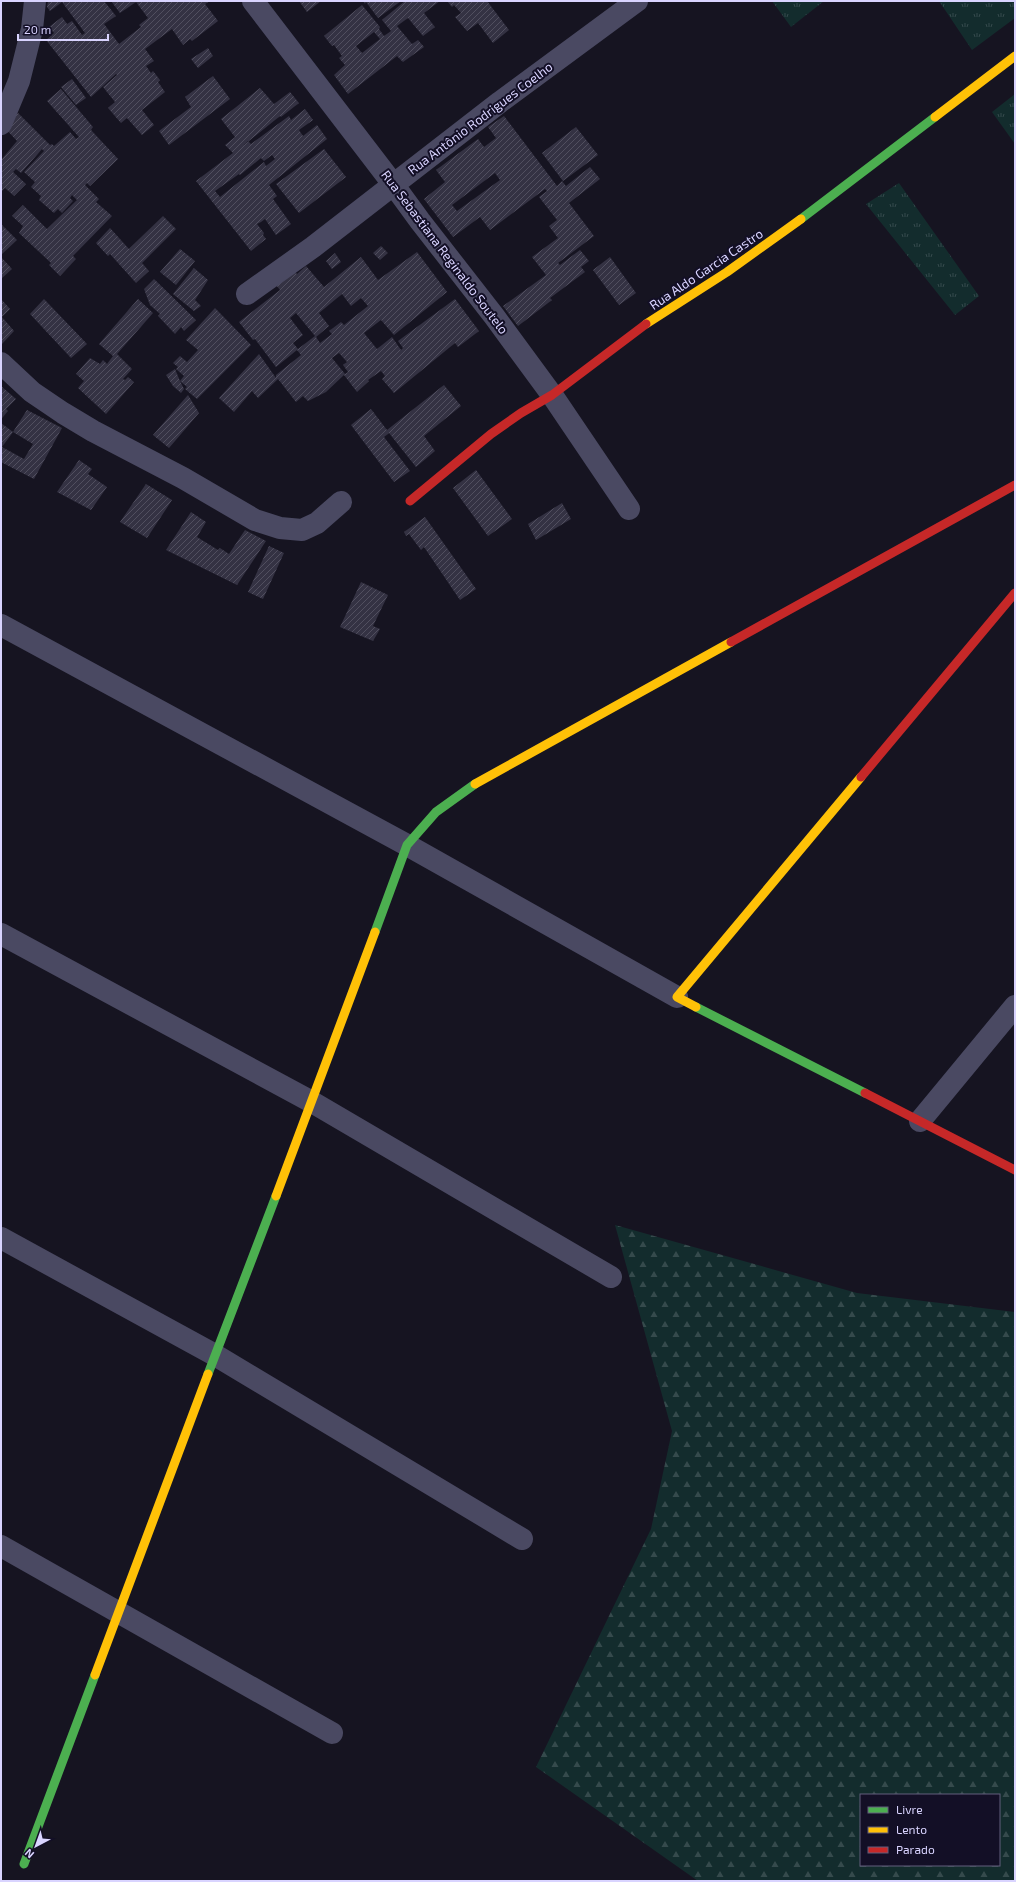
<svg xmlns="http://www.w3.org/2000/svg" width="1016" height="1882" viewBox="0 0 1016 1882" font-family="'Exo 2',sans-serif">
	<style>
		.grass { fill: url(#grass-tufts) }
		.forest { fill: url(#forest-firs); fill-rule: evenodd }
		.building { fill: url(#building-hatch); fill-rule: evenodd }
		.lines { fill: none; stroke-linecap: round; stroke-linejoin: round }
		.street { stroke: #4a4962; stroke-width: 22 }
		.fast { stroke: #4caf50; stroke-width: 9 }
		.slow { stroke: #ffc107; stroke-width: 9 }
		.jam { stroke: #c62828; stroke-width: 9 }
		.labels { text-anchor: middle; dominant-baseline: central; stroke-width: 4; stroke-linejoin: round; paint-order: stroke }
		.street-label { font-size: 13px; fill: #d9d4ff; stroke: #130f26 }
	</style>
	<defs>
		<pattern id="grass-tufts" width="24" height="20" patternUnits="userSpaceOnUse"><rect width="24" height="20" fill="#132c2d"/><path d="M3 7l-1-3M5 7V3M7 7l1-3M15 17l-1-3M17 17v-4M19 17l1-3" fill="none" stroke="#354a4c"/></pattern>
		<pattern id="forest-firs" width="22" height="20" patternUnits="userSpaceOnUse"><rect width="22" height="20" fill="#132c2d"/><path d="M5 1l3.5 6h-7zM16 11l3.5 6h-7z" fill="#354a4c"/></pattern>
		<pattern id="building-hatch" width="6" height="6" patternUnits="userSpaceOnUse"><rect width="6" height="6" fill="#343243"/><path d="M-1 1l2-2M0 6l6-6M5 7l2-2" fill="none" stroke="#514f5f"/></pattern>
	</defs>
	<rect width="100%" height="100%" fill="#161421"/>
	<path class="grass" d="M772,1H824L791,27Z
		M939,1H1015V18L972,50Z
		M1015,94V144L992,112Z
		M899,183L979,296L955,315L866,204Z"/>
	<path class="forest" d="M615,1225L857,1293L1015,1312V1881H698L536,1767L651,1529L672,1431ZM861,1795H999V1865H861Z"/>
	<path class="building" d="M48,1H104L116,16L104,24L119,44L141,27L139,25L148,18L136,2L120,13L111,1H210L205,4L218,21L192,41L190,39L183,45L172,29L145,49L154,61L146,66L151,73L153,71L160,80L158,82L165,92L142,110L154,125L142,135L127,118L121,123L108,108L115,102L103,87L117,75L116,74L91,97L46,40L54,33L49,27L62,17L67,24L72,21L82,35L85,33L62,2L50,11L47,7Z
		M299,1H321L307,12Z
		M363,1H401L378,18L366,2L365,4Z
		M405,1H440L424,13L435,27L423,36L408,18L397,26L412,44L418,40L424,47L403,62L397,56L348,94L334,75L345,65L339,58L342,56L334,45L332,46L324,36L362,5L380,27L379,29L384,36L391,31L382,20ZM374,32L380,39L362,53L356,46Z
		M447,1H487L509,30L493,43L478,23L467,31L455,17L461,13L454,5L452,7Z
		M208,48L213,56L198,68L191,59Z
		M213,76L230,99L169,145L159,131L191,107L185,97Z
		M72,79L86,98L76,105L61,87Z
		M260,88L274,104L290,92L299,103L281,117L280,116L244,145L248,141L251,144L289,116L291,120L305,109L313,120L299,130L303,136L317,125L327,139L269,185L277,196L273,199L291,224L276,235L265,219L261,222L257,224L264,233L263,235L266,239L251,251L196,181L233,153L225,145L235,137L221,119ZM272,155L275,159L266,166L264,162L220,197L215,191L239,174L240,175L261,158L264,161Z
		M61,89L93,127L91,130L118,159L90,186L87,183L85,185L99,199L96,202L112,216L73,256L76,259L60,276L49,265L51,263L19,233L23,226L12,216L23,205L47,229L77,200L72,195L70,198L73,201L62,213L58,209L54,213L39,200L41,196L31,187L35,182L24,172L44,151L42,149L21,173L16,169L13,172L26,184L14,196L5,188L1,192V160L17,141L4,127L18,113L50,145L52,144L54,146L70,132L76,139L79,137L47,101Z
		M504,116L557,186L562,181L566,186L590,167L600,179L569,203L594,236L558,263L560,265L580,250L589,261L581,267L585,272L550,298L552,300L518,326L503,306L546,275L532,257L558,238L549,226L557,220L539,197L547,191L545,189L490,230L480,217L453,237L424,199L445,182L436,170L478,139L484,147L496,138L488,127ZM495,173L500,180L457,211L452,205Z
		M576,127L598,155L563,181L542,153Z
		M324,149L346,177L299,213L276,184Z
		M163,216L176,229L142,263L149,271L136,283L110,254L108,256L96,243L110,228L129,249Z
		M1,224L17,240L1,255Z
		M381,246L388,253L380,260L373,253Z
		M180,249L195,261L176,285L160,272Z
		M417,252L447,292L394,335L381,320L364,333L377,349L392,337L401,350L403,348L398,341L455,299L479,331L458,347L455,343L394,393L382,379L385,376L381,371L368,380L369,381L357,392L344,375L326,392L308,401L303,396L296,402L278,379L258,398L252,391L234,412L219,398L259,354L276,378V375L301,355L297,350L276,367L255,339L253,340L239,322L280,290L276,285L294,271L297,274L306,266L324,287L361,257L378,280ZM342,294L351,306L361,298L368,306L344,325L341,322L329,331L332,334L320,343L316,337L329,326L319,313ZM296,313L315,336L298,349L293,343L303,335L290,318ZM339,353L347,362L343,365L348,372L345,374L332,358Z
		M335,253L341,262L332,269L326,261Z
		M1,257L12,269L1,279Z
		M610,257L636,293L619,305L593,270Z
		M194,268L208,280L195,300L201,306L194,311L173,294Z
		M154,279L196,320L184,331L181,327L175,334L158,316L160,314L150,305L144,289Z
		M1,299L10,309L2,317L14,331L2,344Z
		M44,299L87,344L71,358L30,314Z
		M138,299L153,313L117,354L132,369L123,379L125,380L128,377L134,382L106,414L78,388L84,381L76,374L90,358L100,364L103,360L107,364L113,356L99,344Z
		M215,308L251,345L197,399L185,389L187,387L180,381L184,389L181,393L173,386L166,375L175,369L180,381L184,376L176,369L178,367L173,363L180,356L187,362L198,350L186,340Z
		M444,385L461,406L424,436L435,451L416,467L389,433L384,437L410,471L394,482L351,425L371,409L387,430Z
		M1,386L16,399L6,409L8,411L1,419Z
		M188,395L199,413L169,448L153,435Z
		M27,410L62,428L34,479L1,462V423L13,432L2,447L24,459L33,444L13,432Z
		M79,460L92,469L88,474L107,487L91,510L57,492Z
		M476,470L512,519L488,536L453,488Z
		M146,484L172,500L147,538L120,522Z
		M562,503L571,519L536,540L528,524Z
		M191,512L206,522L197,537L218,550L220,548L229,554L245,530L266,541L237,585L166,550Z
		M425,517L476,589L460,600L424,547L421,550L409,534L406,536L404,532Z
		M269,546L284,553L263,599L248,592Z
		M361,582L388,595L373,626L380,629L373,641L340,627Z"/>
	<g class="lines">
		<path class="street" d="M253,1L393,184L420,221L494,316L552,395L629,509
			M1,124L19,81L32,29L35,1
			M247,294L313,247L500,102L637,1
			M1,363L32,392L63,413L93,431L183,478L255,520L280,528L302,530L317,523L341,502
			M1,625L407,845L677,997
			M1,934L312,1102L611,1277
			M920,1121L1015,1006
			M1,1238L215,1355L522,1539
			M1,1546L332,1733"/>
		<path class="fast" d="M801,219L935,117
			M375,932L407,845L436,812L475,784
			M696,1007L865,1093
			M208,1374L276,1196
			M24,1864L95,1675"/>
		<path class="slow" d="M935,117L1015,56
			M646,324L727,272L801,219
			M475,784L731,642
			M696,1007L677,997L861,777
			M276,1196L375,932
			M95,1675L208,1374"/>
		<path class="jam" d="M410,501L491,434L521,413L552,395L646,324
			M731,642L1015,485
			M861,777L1015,593
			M865,1093L1015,1170"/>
	</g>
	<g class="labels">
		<g class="street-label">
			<text transform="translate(480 118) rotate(-37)">Rua Antônio Rodrigues Coelho</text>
			<text transform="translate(445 252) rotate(53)">Rua Sebastiana Reginaldo Soutelo</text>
			<text transform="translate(706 269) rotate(-34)">Rua Aldo Garcia Castro</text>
		</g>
	</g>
	<rect width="1016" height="1882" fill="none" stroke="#d9d4ff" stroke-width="4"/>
	<rect x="860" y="1794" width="140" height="72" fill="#130f26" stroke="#625e7d"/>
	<rect x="868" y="1807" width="20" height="6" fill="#4caf50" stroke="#625e7d"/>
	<text x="896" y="1814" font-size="12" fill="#d9d4ff">Livre</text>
	<rect x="868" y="1827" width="20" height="6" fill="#ffc107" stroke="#625e7d"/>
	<text x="896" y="1834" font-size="12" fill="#d9d4ff">Lento</text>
	<rect x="868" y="1847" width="20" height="6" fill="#c62828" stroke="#625e7d"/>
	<text x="896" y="1854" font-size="12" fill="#d9d4ff">Parado</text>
	<g transform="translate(36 1846) rotate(221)" stroke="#130f26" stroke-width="3" paint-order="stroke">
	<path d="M0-3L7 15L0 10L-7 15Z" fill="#d9d4ff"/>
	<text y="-6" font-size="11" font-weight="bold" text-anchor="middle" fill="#d9d4ff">N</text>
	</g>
	<path d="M18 34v6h90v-6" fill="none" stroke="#d9d4ff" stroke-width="2"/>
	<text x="24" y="34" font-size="12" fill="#d9d4ff" stroke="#130f26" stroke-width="3" paint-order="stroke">20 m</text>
</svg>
